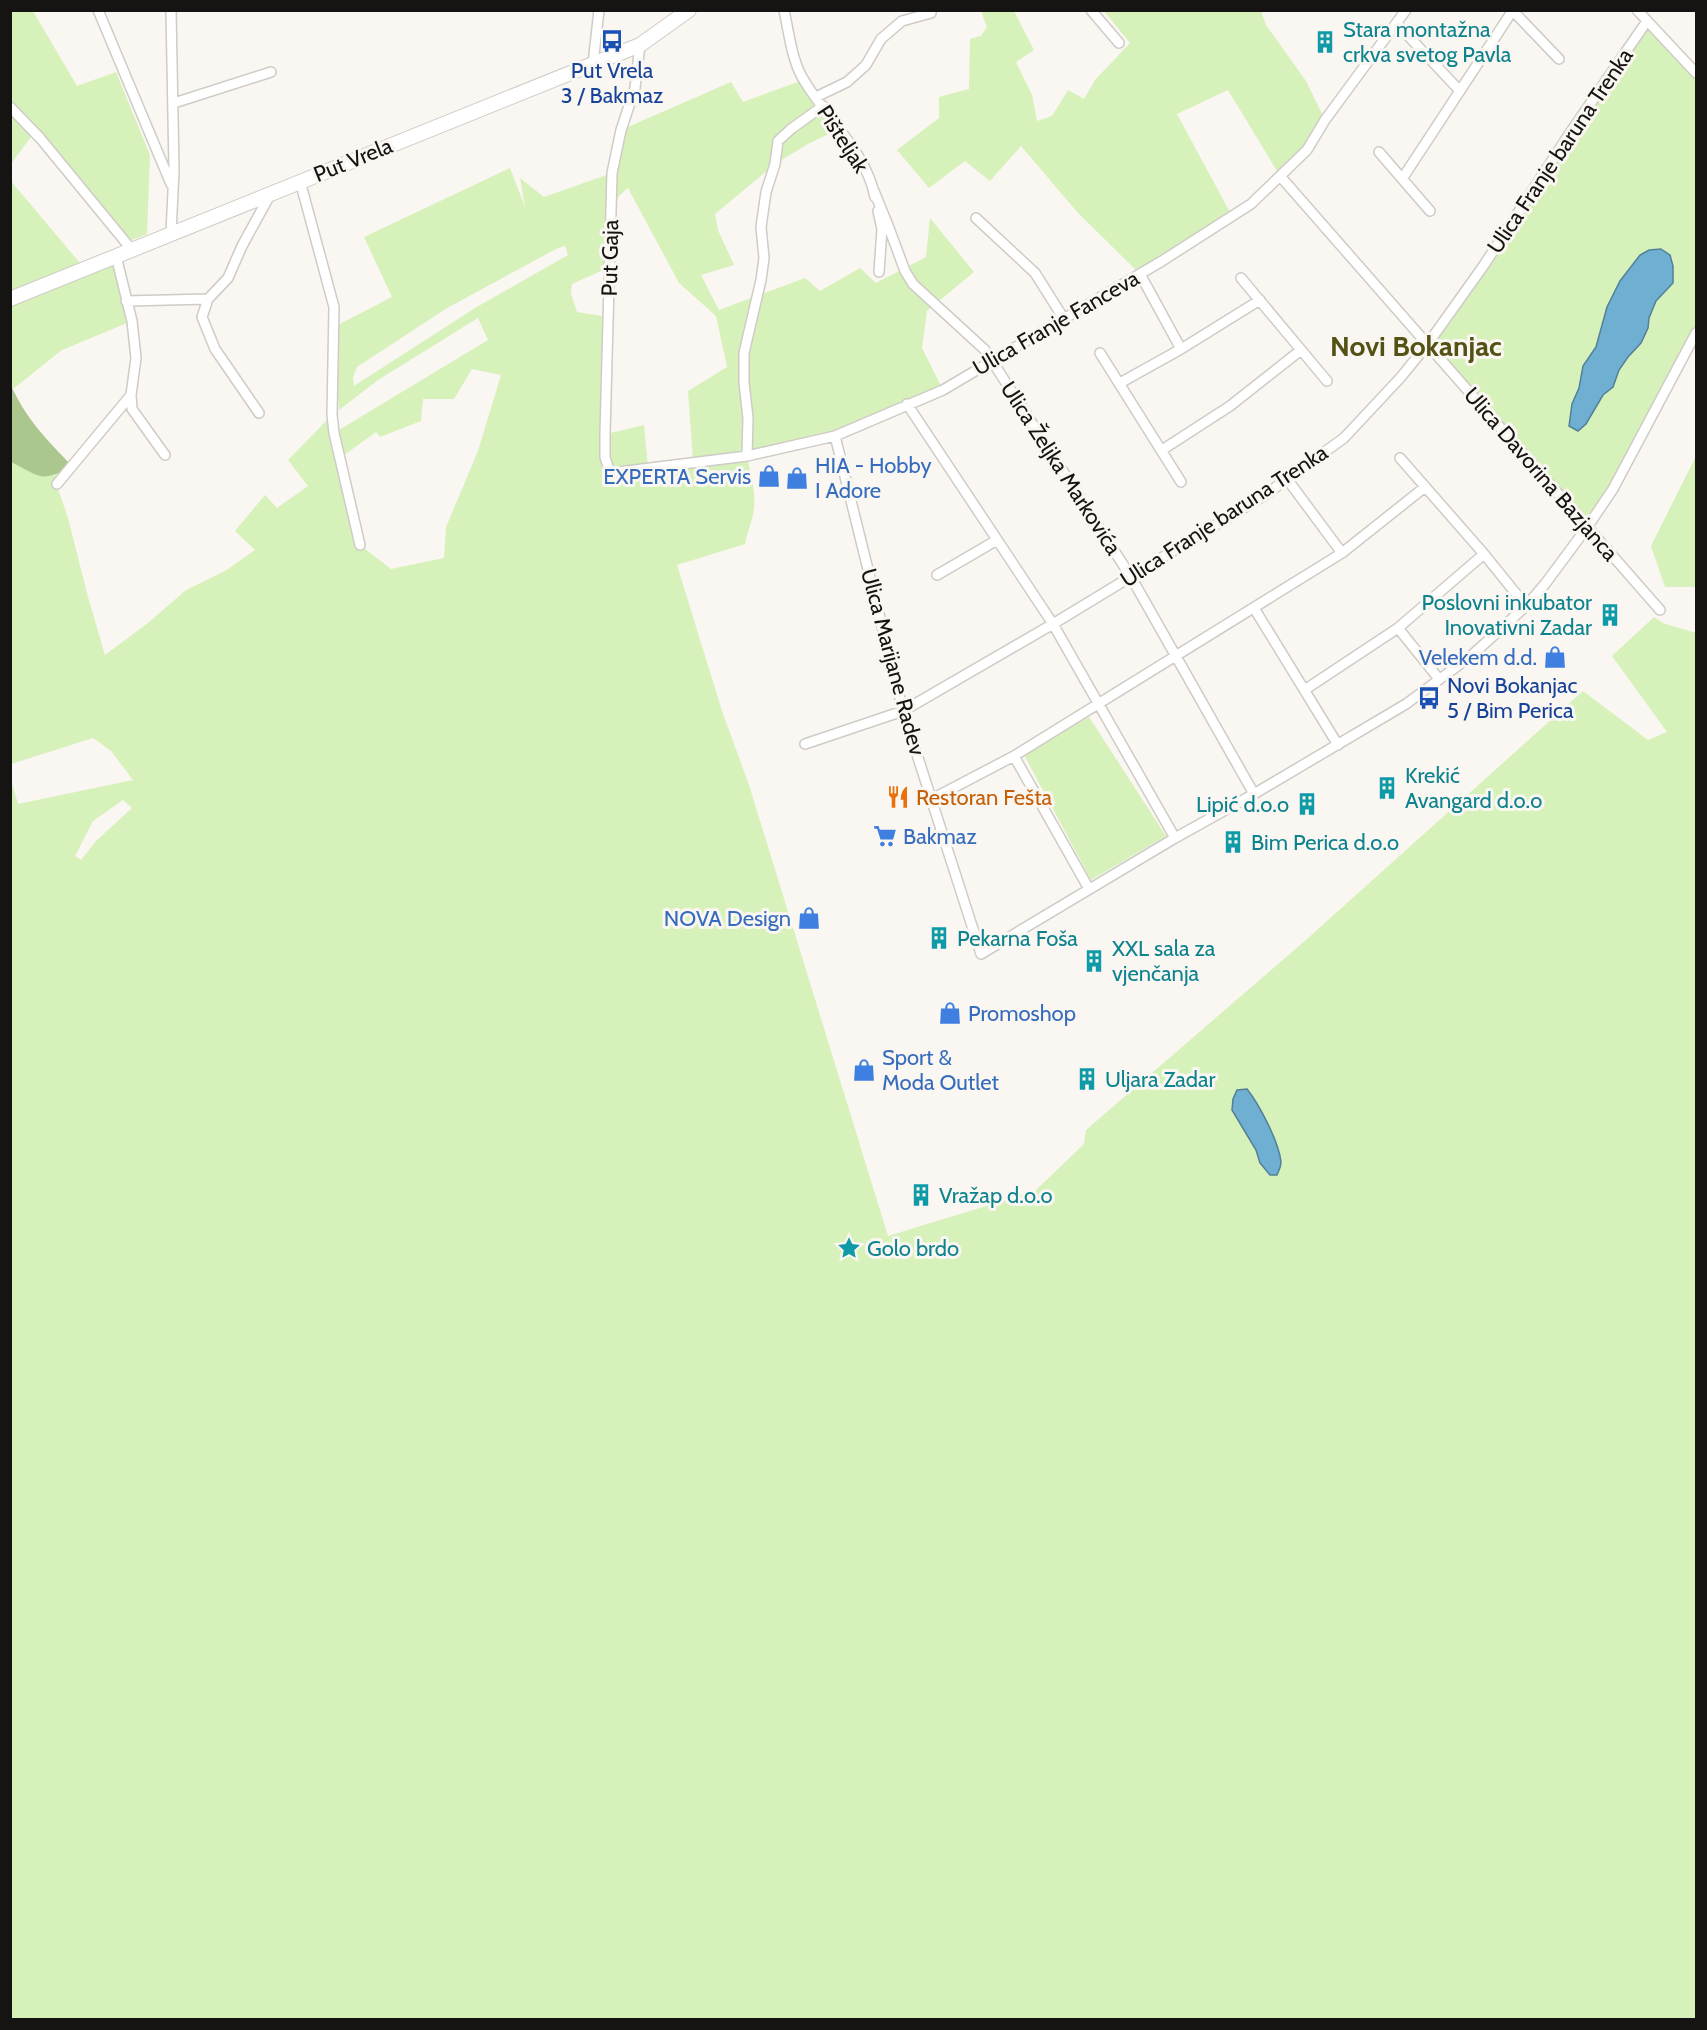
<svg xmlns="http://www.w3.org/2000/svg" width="1707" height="2030" viewBox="0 0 1707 2030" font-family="Cabin,sans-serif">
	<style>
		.green { fill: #d7f1bb; fill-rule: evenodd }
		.forest { fill: #abc78d }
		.water { fill: #6eafd2; stroke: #538098; stroke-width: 1.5 }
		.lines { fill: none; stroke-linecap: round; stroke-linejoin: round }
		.minor-casing { stroke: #cfcbc6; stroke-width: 12 }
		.secondary-casing { stroke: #cfcbc6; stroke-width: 16 }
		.minor { stroke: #fff; stroke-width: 9 }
		.secondary { stroke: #fff; stroke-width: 14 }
		.labels { text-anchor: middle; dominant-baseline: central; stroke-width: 6; stroke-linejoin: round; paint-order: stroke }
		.culture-label { font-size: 22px; fill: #0d838f; stroke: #faf6f1; text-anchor: start }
		.transit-label { font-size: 22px; fill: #164399; stroke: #faf6f1 }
		.street-label { font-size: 22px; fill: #151412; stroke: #faf6f1 }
		.shop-label { font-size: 22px; fill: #366cbe; stroke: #faf6f1; text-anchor: start }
		.food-label { font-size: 22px; fill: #c56008; stroke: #faf6f1; text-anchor: start }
		.district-label { font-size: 28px; font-weight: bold; fill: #535114; stroke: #faf6f1 }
	</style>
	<rect width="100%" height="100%" fill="#faf6f1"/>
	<path class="green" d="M1103,10L1261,11L1266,25L1306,81L1325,120L1307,150L1280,176L1228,90L1177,114L1232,216L1140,274L1078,213L1021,146L990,181L965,161L929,188L897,150L939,118V97L969,89L970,39L981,36L987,27L981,11H1014L1034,50L1016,62L1032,95L1037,121L1052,116L1068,90L1084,99L1095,80L1130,43Z
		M11,11H33L77,86L116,72L150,155L147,234L122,244L36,130L11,164Z
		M1647,21L1696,73V333L1588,526L1427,345Z
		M803,80L839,129L808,144L775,164L715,214L718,230L734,265L701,275L719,310L805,278L820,291L860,268L876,283L926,257L930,218L974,272L927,311L922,348L943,390L835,436L747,456C750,472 756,491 754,508C753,520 747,532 745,544L677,565L722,711L749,785L888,1236L1035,1191L1084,1144L1086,1130L1307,939L1583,691L1648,740L1667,732L1612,656L1654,617L1663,623L1696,633V2019H11L10,776L18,804L133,780L111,751L93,738L11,764V462L72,466L58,489L68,518L88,597L105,655L148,623L186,590L225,571L255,550L235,531L265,495L277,508L308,486L288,460L332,415L334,433L488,340L478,318L378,380L339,410L336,375L339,349L334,343V327L392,297L364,237L510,168L525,207L520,178L544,197L612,173L621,130L731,82L743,102ZM628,188L679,283L716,316L727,367L688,391L693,461L648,467L644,425L606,434L609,317L577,312L571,294L572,284L610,267L611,227L618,197ZM565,246L568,255L475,308L354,386L353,377L357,367L447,308L556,249ZM472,369L501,375L478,451L446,527L444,558L391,569L360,545L340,458L376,432L380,437L421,421L423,399H454ZM123,800L132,808L96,841L81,860L75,856L93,821Z
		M10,180L85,269L116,256L132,321L62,350L13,389L10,383Z
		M1696,456V587H1665L1651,546Z
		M1089,717L1166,836L1091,880L1024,755Z"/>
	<path class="forest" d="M10,383C25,418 46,439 72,466C40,484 40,476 11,462Z"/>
	<path class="water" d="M1661,249L1670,255L1673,266V283L1656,301L1649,318L1648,328L1641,343L1628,357L1619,370L1613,387L1603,395L1586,424L1578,431L1569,426L1572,404L1579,388L1583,366L1596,347L1607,307L1620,281L1640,255L1649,250Z
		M1247,1089C1259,1104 1279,1142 1281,1162C1281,1167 1279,1170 1277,1175H1270L1260,1163L1256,1150L1232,1110L1233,1099L1237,1090Z"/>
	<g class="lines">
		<g class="minor-casing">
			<path id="minor" d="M98,10L171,184
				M784,10C789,33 792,63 805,82C828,120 866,152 875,197
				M1091,10L1119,43
				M1637,10L1696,73
				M1513,11L1559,59
				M1397,24L1460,91
				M640,45L635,88L621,130L612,173L605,434V457L610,473L747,456L835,436L943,390L992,361L1162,261L1251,204L1307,150L1325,120L1406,10
				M593,64L599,10
				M816,97L847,82L866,65L881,39L902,21L931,13
				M174,103L271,72
				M10,107L40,138L132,250
				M1379,152L1430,211
				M1280,176L1660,610
				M1402,179L1513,10
				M300,181L334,307L332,415L334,433L360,545
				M874,191L889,228L905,271L913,284L985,350L1131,577L1254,794
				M878,211L882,229L879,272
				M976,218L1035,273L1064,319
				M171,233L174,170L171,10
				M116,256L132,321L136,358L131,395L132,409L165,455
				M1140,274L1181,349
				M1241,278L1327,381
				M208,299L202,317L215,349L259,413
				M126,301L208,299L228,278L242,246L271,193
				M1100,353L1181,482
				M1120,383L1181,349L1260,300
				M907,404L1053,624L1175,838
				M835,436L903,711L981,954L1175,838L1254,794L1406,704L1471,656L1526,606L1545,584L1588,526L1613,489L1696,333
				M1162,450L1230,406L1301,350
				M747,456L748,418L744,383V353L761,280L764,258L761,227L766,192L775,164L778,141L791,129L823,106
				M1400,458L1484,554L1526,606
				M1287,479L1342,553
				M57,484L131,395
				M937,575L997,540
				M1254,608L1338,745
				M1398,628L1439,679
				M1306,689L1398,628L1484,554
				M805,744L903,711L1053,624L1265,495L1344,438L1401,377L1427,345L1484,265L1568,136L1647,21
				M1014,756L1089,889
				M932,799L1014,756L1342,553L1425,487"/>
		</g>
		<g class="secondary-casing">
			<path id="secondary" d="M10,299L640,45L689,10"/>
		</g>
		<use href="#minor" class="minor"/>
		<use href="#secondary" class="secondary"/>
	</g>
	<defs>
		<g id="bus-bare" transform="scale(1.8)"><path d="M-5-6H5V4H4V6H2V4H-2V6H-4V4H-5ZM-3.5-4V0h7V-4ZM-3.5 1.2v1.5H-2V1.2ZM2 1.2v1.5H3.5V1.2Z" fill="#1a4fb4" stroke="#faf6f1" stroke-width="2.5" paint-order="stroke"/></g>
		<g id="building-bare" transform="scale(1.8)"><path d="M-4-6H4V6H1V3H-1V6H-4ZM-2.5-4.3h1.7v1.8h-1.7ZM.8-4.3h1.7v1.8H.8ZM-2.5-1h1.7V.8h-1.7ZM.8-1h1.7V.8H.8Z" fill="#0f9aa8" stroke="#faf6f1" stroke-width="2.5" paint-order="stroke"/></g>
		<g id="shop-bare" transform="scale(1.8)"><path d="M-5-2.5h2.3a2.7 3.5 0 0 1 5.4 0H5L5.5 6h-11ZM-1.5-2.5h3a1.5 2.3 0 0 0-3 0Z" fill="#3f7fe0" stroke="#faf6f1" stroke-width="2.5" paint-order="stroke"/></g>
		<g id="restaurant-bare" transform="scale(1.8)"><path d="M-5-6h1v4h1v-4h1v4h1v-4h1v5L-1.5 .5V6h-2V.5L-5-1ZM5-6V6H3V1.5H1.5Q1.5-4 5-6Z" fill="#e8710a" stroke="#faf6f1" stroke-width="2.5" paint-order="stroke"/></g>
		<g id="supermarket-bare" transform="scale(1.8)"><path d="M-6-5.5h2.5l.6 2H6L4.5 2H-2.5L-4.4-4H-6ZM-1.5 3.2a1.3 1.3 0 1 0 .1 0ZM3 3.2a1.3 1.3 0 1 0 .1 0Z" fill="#3f7fe0" stroke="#faf6f1" stroke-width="2.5" paint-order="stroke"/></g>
		<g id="sight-bare" transform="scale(1.8)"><path d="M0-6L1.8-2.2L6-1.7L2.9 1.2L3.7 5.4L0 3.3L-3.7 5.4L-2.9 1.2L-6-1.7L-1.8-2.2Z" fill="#0f9aa8" stroke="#faf6f1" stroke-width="2.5" paint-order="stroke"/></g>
	</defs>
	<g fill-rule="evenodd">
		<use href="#bus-bare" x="612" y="41"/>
		<use href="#building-bare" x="1325" y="42"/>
		<use href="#shop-bare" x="769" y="476"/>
		<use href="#shop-bare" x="797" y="478"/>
		<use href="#building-bare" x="1610" y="615"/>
		<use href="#shop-bare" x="1555" y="657"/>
		<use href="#bus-bare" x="1429" y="698"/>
		<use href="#building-bare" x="1387" y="788"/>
		<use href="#restaurant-bare" x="898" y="797"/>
		<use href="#building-bare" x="1307" y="804"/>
		<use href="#supermarket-bare" x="885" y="836"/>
		<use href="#building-bare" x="1233" y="842"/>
		<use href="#shop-bare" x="809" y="918"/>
		<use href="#building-bare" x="939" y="938"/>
		<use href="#building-bare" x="1094" y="961"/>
		<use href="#shop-bare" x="950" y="1013"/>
		<use href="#shop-bare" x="864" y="1070"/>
		<use href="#building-bare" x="1087" y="1079"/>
		<use href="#building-bare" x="921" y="1195"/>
		<use href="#sight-bare" x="849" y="1248"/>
	</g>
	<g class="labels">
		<g class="culture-label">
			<text x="1343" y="29">Stara montažna<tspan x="1343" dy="25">crkva svetog Pavla</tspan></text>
			<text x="1592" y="602" text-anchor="end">Poslovni inkubator<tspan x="1592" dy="25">Inovativni Zadar</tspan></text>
			<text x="1405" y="775">Krekić<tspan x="1405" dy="25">Avangard d.o.o</tspan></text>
			<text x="1289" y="804" text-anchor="end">Lipić d.o.o</text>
			<text x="1251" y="842">Bim Perica d.o.o</text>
			<text x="957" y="938">Pekarna Foša</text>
			<text x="1112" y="948">XXL sala za<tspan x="1112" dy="25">vjenčanja</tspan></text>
			<text x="1105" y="1079">Uljara Zadar</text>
			<text x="939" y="1195">Vražap d.o.o</text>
			<text x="867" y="1248">Golo brdo</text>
		</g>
		<g class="transit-label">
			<text x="612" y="70">Put Vrela<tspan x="612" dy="25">3 / Bakmaz</tspan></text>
			<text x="1447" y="685" text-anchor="start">Novi Bokanjac<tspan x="1447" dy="25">5 / Bim Perica</tspan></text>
		</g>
		<g class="street-label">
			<text transform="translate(843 139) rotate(57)">Pišteljak</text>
			<text transform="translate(1560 151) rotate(-56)">Ulica Franje baruna Trenka</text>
			<text transform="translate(353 160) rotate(-22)">Put Vrela</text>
			<text transform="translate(610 258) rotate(-89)">Put Gaja</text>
			<text transform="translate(1056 323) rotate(-30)">Ulica Franje Fanceva</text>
			<text transform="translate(1061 468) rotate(57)">Ulica Željka Markovića</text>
			<text transform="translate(1541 474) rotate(49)">Ulica Davorina Bazjanca</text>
			<text transform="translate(1224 516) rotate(-33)">Ulica Franje baruna Trenka</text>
			<text transform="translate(893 662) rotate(75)">Ulica Marijane Radev</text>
		</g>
		<g class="shop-label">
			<text x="815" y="465">HIA - Hobby<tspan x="815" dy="25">I Adore</tspan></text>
			<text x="751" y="476" text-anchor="end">EXPERTA Servis</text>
			<text x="1537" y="657" text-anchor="end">Velekem d.d.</text>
			<text x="903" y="836">Bakmaz</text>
			<text x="791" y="918" text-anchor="end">NOVA Design</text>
			<text x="968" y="1013">Promoshop</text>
			<text x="882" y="1057">Sport &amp;<tspan x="882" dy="25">Moda Outlet</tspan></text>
		</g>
		<g class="food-label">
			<text x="916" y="797">Restoran Fešta</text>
		</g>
		<g class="district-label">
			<text x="1416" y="346">Novi Bokanjac</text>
		</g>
	</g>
	<rect width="1707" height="2030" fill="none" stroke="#151412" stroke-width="24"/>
</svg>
